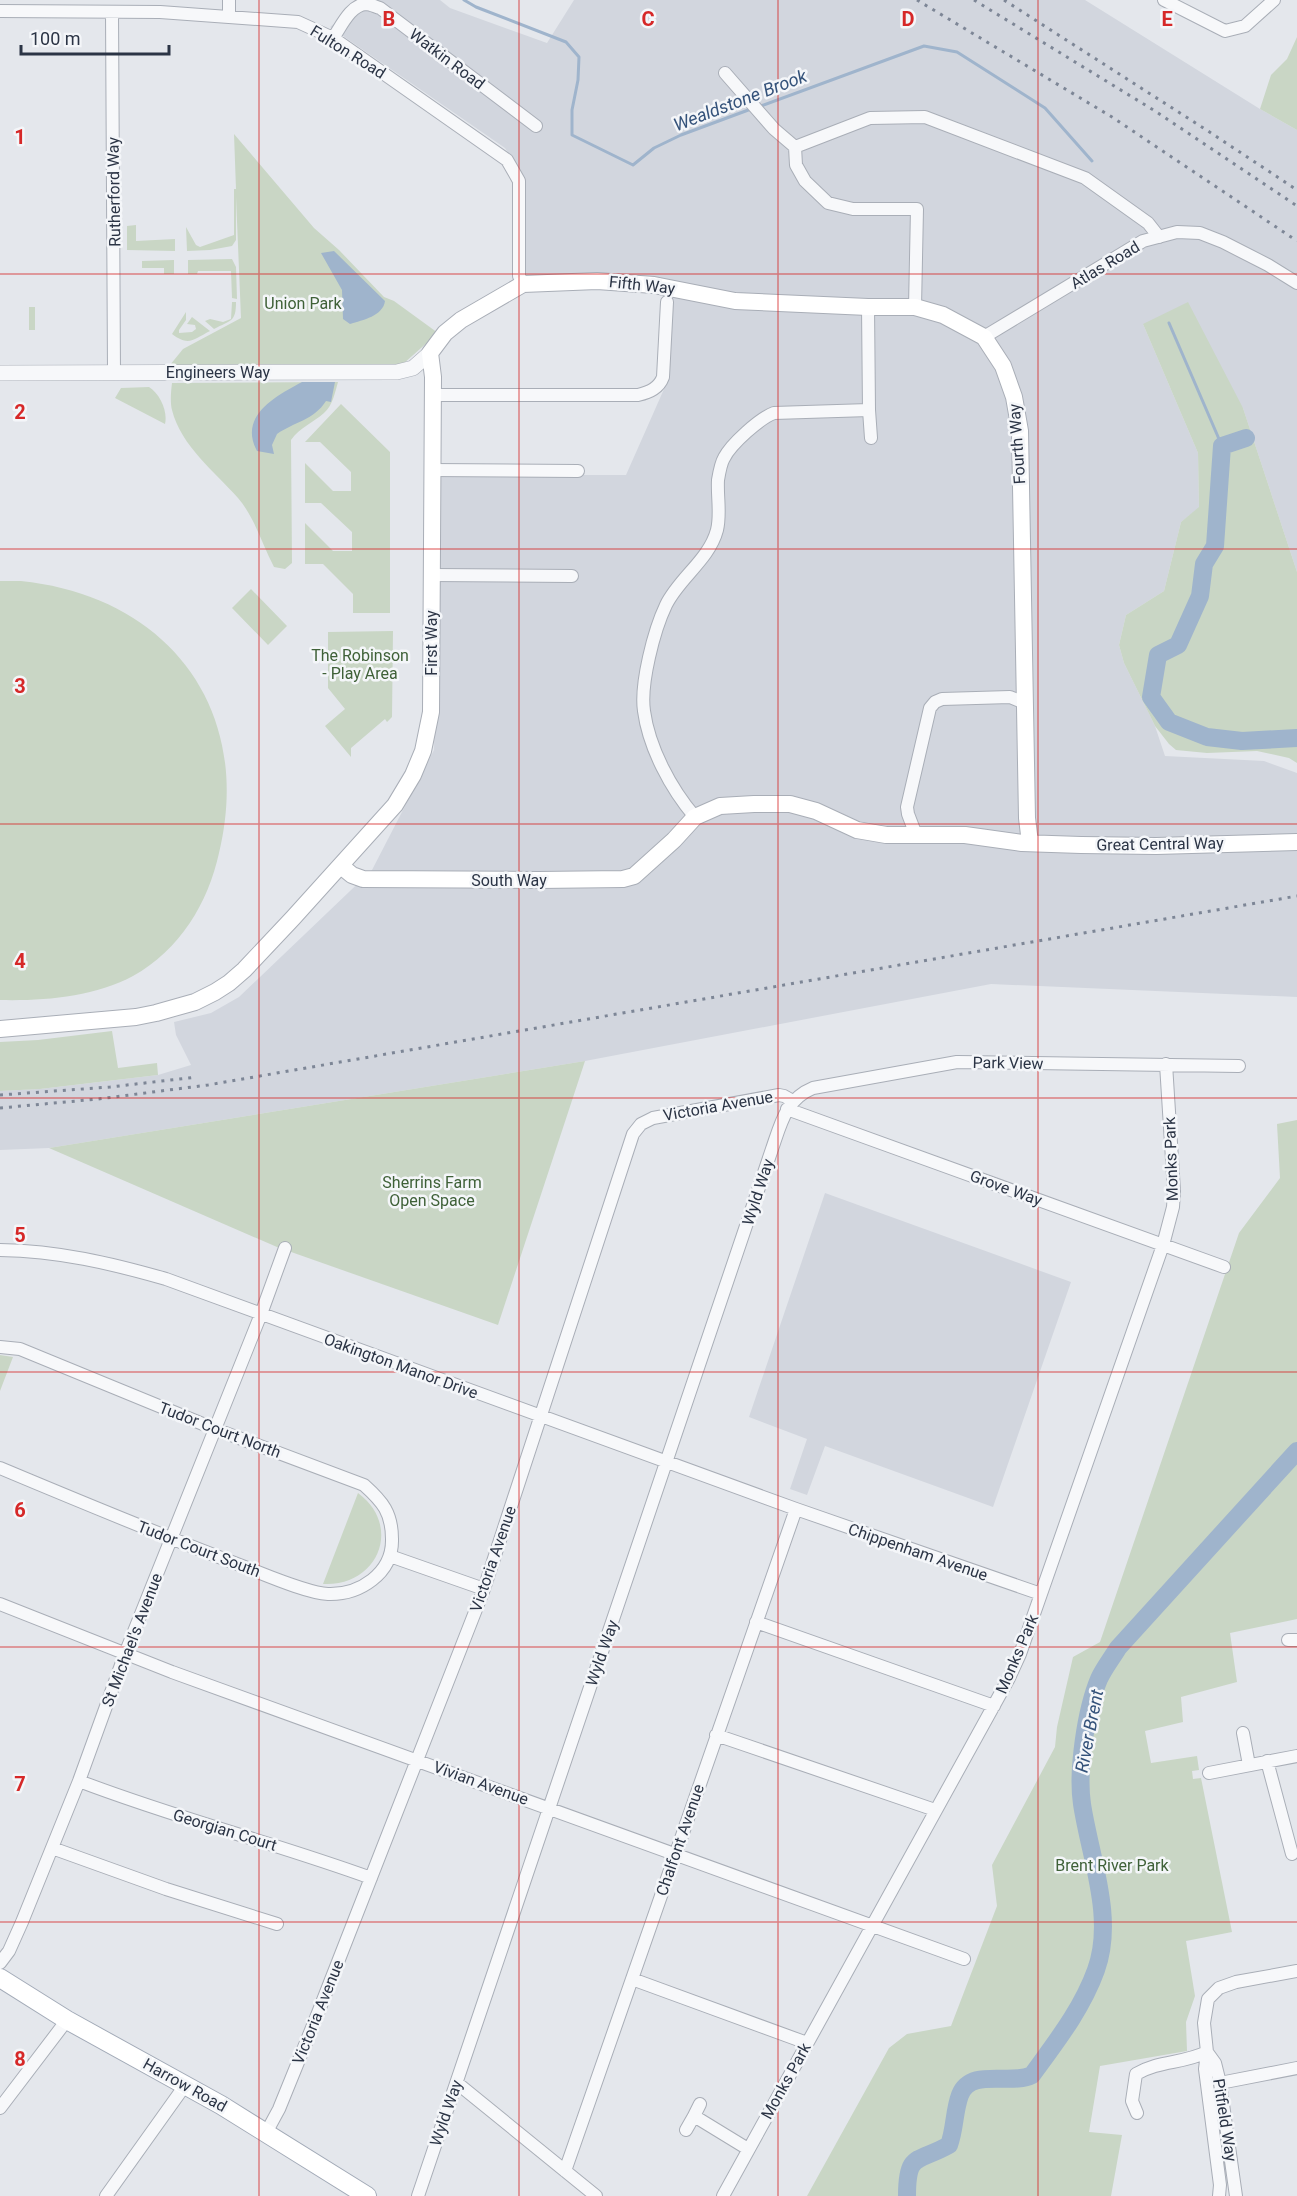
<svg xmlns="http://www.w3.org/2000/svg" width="1297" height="2196" viewBox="0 0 1297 2196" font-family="Roboto,sans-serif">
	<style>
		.built { fill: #d2d6de }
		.green { fill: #c9d6c5 }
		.water { fill: #9fb4cc }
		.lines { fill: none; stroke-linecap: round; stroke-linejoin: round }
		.stream { stroke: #9fb4cc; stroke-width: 3 }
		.river { stroke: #9fb4cc; stroke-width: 18 }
		.minor-casing { stroke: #a9aeb7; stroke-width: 14 }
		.tertiary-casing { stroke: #a9aeb7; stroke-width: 16 }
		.secondary-casing { stroke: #a9aeb7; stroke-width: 18 }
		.primary-casing { stroke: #a3abb8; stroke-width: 20 }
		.minor { stroke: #f7f8fa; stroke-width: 12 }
		.tertiary { stroke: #f7f8fa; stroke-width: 15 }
		.secondary { stroke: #fff; stroke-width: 16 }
		.primary { stroke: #fff; stroke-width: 18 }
		.rail { stroke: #7d8696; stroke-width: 3; stroke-dasharray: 3 6; stroke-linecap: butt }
		.grid { fill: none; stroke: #d62828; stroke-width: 1.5; stroke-opacity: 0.55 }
		.labels { text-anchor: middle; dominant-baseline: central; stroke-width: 5; stroke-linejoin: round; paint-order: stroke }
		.street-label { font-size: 16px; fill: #2b3445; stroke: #f4f6f9 }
		.park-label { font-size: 16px; fill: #3f6138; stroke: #f4f6f9 }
		.water-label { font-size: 18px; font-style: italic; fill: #34527a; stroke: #f4f6f9 }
		.grid-label { font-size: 20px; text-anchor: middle; font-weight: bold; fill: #d62828; stroke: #f4f6f9; stroke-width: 5; stroke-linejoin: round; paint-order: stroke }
	</style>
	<rect width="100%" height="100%" fill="#e4e7ec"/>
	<path class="built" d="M367,0H440L450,8L547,43L574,0H1085L1260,109L1297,130V572L1243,408L1143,324L1198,453L1199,508L1181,522L1164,591L1126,615L1119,645L1124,663L1155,726L1165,756L1264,761L1297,773V997L991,984L585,1061L49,1148L0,1150V1091L40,1089L158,1075L191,1065L176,1035L174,1022L211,1013L239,997L372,870L434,750L440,475H626L668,380L672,280L526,277L522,174L505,148L330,27L361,2Z
		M825,1193L1071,1282L993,1507L825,1446L807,1495L790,1489L807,1439L749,1417Z"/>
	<path class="green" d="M1297,37V130L1260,109L1271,75L1287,59Z
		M234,134L314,228L339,250L384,297L394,301L438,333L403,364L170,365L183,349L241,318L236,197V240L232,246L210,250L187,251L186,227L196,245L200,247L234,235V189H236Z
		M136,225V241L175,239V251L127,250V226Z
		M232,259L236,267L237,299L232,298L231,271H198L197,274H188V260Z
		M174,260V274H164V268H142V261Z
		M232,302H236C236,322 231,320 214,329L205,321L210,319L223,322L231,319Z
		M1188,302L1243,408L1297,572V763L1289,758L1257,751L1207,753L1176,750L1169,744L1155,726L1124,663L1119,645L1126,615L1164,591L1181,522L1199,507L1198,453L1143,324Z
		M29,307H35V330H29Z
		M186,312V320L179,330V333L192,332L196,329L195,325L187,324L192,317L210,331C194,339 189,347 172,334Z
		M338,382C335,392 333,405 324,413C313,423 300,427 291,440L292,563L285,569L274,567C262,544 255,518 238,498C215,472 181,446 172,410C170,402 171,391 172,383Z
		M149,387C160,394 168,411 165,424L115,398L121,388Z
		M341,404L390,452V613H353V594L323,564H305V523L333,551H352V532L321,503H305V463L333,491H351V472L320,442H305Z
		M21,581C167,596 254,708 219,853C208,903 180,950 133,976C94,997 44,1001 0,1000V581Z
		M251,589L287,626L268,645L232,608Z
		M393,631L392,717L387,722L385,719L351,748V757L325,726L345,709L328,688V632Z
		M112,1031L118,1068L157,1063L158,1075L40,1089L0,1091V1042L38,1040Z
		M585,1061L498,1325L277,1247L49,1148Z
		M1297,1120V1619L1230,1633L1237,1682L1181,1697L1183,1722L1145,1731L1151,1763L1197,1756L1199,1770L1192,1771L1193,1779L1201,1778L1232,1932L1186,1941L1195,1996L1186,2022L1187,2051L1100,2066L1089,2132L1122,2135L1111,2196H807L889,2048L907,2034L951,2026L997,1906L992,1865L1055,1747L1057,1727L1073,1657L1100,1642L1239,1233L1280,1178L1277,1124Z
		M0,1355L13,1357L0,1391Z
		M358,1493C403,1526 378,1587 323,1584Z"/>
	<path class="water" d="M334,251L385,301C383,316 363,320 350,324L343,319L342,290L321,253Z
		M302,382H335L331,402L326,401C314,420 294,422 277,434L272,445L274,454L257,451C238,416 276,396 302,382Z"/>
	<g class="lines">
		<path class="stream" d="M464,0L476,7L566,42L579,57L578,80L572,110V135L633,165L654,148L681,135L751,109
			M758,107L924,46L957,52L1045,108L1092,161
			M1169,323L1222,446"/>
		<path class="river" d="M1246,438L1222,446L1215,546L1204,564L1200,596L1178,645L1158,655L1151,697L1169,722L1207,737L1242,741L1297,738
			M907,2196C907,2152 917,2163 949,2145C955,2129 954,2111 960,2095C971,2067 1011,2086 1032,2075C1056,2042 1082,2009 1096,1970C1115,1918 1090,1857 1082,1804C1077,1771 1086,1710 1099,1679C1104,1668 1112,1658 1118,1648L1297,1451"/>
		<g class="minor-casing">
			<path id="minor" d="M229,0V17
				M1164,0L1225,31L1245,26L1274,0
				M0,11L160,12L298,22L333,38L507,160L519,181V276L523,284
				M112,12L114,372
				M333,38C341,27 350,5 366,4C370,4 376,7 380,8L536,126
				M725,73L774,129L795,147L796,165L805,181L828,203L853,209H917L915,307
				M795,147L870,118L925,117L1085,178L1148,223L1159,237
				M868,307L869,410L871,438
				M984,337L1143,241L1177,232L1200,233L1223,242L1268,265L1297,283
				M431,395H638C650,392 659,388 663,377L667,302
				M431,470L578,471
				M431,575L572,576
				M695,817C671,789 649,748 644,711C640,684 654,630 666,605C679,578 709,560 717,530C721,514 717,497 718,480C719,474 721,463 724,458C731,444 760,418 774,413L869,410
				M916,835L908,814L907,807L930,708L935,702L942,699L1010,697L1025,703
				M787,1109L1224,1267
				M0,1250C59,1251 110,1263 166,1279L796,1509L1041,1594
				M0,1347L20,1349L215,1429L364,1485C383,1502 392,1513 392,1539C393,1574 359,1595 328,1594C307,1593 266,1575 245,1567C163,1536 81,1502 0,1468
				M390,1556L484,1589
				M0,1604L172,1672L964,1959
				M756,1622L994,1706
				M1288,1640H1297
				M1243,1733L1249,1765
				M716,1735L935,1810
				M1267,1761L1292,1854
				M1209,1773L1297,1756
				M79,1781C175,1818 275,1843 371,1878
				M52,1848L166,1889L277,1924
				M0,1963L9,1951L22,1922L79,1781L125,1654L261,1314L285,1248
				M632,1979L807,2043
				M1207,2052L1205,2069L1220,2185L1219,2196
				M457,2083L596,2196
				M1220,2083L1297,2068
				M700,2104L694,2116L748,2149
				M0,2108L67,2020
				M1137,2113L1132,2101L1136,2074C1160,2060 1182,2064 1207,2052
				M686,2130L694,2116
				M266,2133L279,2109L318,2013L484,1589L633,1134L641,1124L653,1118L779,1095L784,1096L793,1101
				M565,2171L796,1509
				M106,2196L186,2084
				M418,2196L772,1149C781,1123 786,1099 813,1088L957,1062L1239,1066
				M723,2196L1009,1678L1020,1654L1163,1245L1173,1207L1174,1191L1166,1064
				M1236,2196L1220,2083L1215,2063L1207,2052L1204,2023L1208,1999L1219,1988L1236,1982L1297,1971"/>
		</g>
		<g class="tertiary-casing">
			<path id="tertiary" d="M0,373L397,372L413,368L430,353"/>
		</g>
		<g class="secondary-casing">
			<path id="secondary" d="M341,866L352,875L363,879L539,880L623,879L634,876L674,840L695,817L720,806L754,804H790L816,811L857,830L886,835H965L1022,843L1081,845L1156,846L1297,842
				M0,1029L136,1017L156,1013L195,1002L215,992L229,983L244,970L293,918L395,805L413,775L423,751L431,712L433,377L430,353L445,333L461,320L523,284L597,281L654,285L735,301L868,307H915L943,315L984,337L1003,366L1014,397L1020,431L1027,818L1030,843"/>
		</g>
		<g class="primary-casing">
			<path id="primary" d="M0,1978L67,2020L221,2105L367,2196"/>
		</g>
		<use href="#minor" class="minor"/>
		<use href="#tertiary" class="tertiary"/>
		<use href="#secondary" class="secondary"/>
		<use href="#primary" class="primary"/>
		<path class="rail" d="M917,0L1112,117L1297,241
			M974,0L1155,111L1297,206
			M1004,0L1208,131L1297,190
			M0,1095L110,1087L197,1077
			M0,1108L98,1099L208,1085L1297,896"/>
	</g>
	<path class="grid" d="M259,0V2196M519,0V2196M778,0V2196M1038,0V2196M0,274H1297M0,549H1297M0,824H1297M0,1098H1297M0,1372H1297M0,1647H1297M0,1922H1297"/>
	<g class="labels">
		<g class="street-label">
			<text transform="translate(348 52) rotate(32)">Fulton Road</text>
			<text transform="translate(447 59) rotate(37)">Watkin Road</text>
			<text transform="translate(114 192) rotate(-91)">Rutherford Way</text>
			<text transform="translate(1105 265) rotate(-31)">Atlas Road</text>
			<text transform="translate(642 285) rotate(6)">Fifth Way</text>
			<text x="218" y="372">Engineers Way</text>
			<text transform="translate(1017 444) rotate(-94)">Fourth Way</text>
			<text transform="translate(431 643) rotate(-90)">First Way</text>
			<text transform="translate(1160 844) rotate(-1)">Great Central Way</text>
			<text x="509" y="880">South Way</text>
			<text transform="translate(1008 1063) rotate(1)">Park View</text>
			<text transform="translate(718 1106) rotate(-10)">Victoria Avenue</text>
			<text transform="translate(1171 1159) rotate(-92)">Monks Park</text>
			<text transform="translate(1006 1188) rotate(20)">Grove Way</text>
			<text transform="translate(758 1192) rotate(-72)">Wyld Way</text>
			<text transform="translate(401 1366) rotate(20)">Oakington Manor Drive</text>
			<text transform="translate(220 1430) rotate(21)">Tudor Court North</text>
			<text transform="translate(199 1549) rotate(21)">Tudor Court South</text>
			<text transform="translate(918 1552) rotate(19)">Chippenham Avenue</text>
			<text transform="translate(493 1559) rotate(-71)">Victoria Avenue</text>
			<text transform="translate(132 1640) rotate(-69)">St Michael's Avenue</text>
			<text transform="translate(602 1653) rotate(-71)">Wyld Way</text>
			<text transform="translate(1017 1654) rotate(-67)">Monks Park</text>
			<text transform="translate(481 1783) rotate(20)">Vivian Avenue</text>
			<text transform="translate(225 1830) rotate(17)">Georgian Court</text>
			<text transform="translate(680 1840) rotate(-71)">Chalfont Avenue</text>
			<text transform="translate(318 2012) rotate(-68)">Victoria Avenue</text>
			<text transform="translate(786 2081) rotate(-61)">Monks Park</text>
			<text transform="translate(185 2085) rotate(29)">Harrow Road</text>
			<text transform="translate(446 2113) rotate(-71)">Wyld Way</text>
			<text transform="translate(1225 2120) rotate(81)">Pitfield Way</text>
		</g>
		<g class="park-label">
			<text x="303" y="303">Union Park</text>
			<text x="360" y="655">The Robinson<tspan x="360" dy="18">- Play Area</tspan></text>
			<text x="432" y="1182">Sherrins Farm<tspan x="432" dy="18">Open Space</tspan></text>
			<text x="1112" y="1865">Brent River Park</text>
		</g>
		<g class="water-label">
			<text transform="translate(740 100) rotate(-21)">Wealdstone Brook</text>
			<text transform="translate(1089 1731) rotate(-79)">River Brent</text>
		</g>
	</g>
	<g class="grid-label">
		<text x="389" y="26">B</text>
		<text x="648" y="26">C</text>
		<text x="908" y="26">D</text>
		<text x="1167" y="26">E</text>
		<text x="20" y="144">1</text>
		<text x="20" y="419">2</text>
		<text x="20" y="693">3</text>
		<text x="20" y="968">4</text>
		<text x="20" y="1242">5</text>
		<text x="20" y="1517">6</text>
		<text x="20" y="1791">7</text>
		<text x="20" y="2066">8</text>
	</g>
	<path d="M21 45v9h148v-9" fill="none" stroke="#2b3445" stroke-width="3"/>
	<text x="30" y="45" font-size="18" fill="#2b3445" stroke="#f4f6f9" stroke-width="4.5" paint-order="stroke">100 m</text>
</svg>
